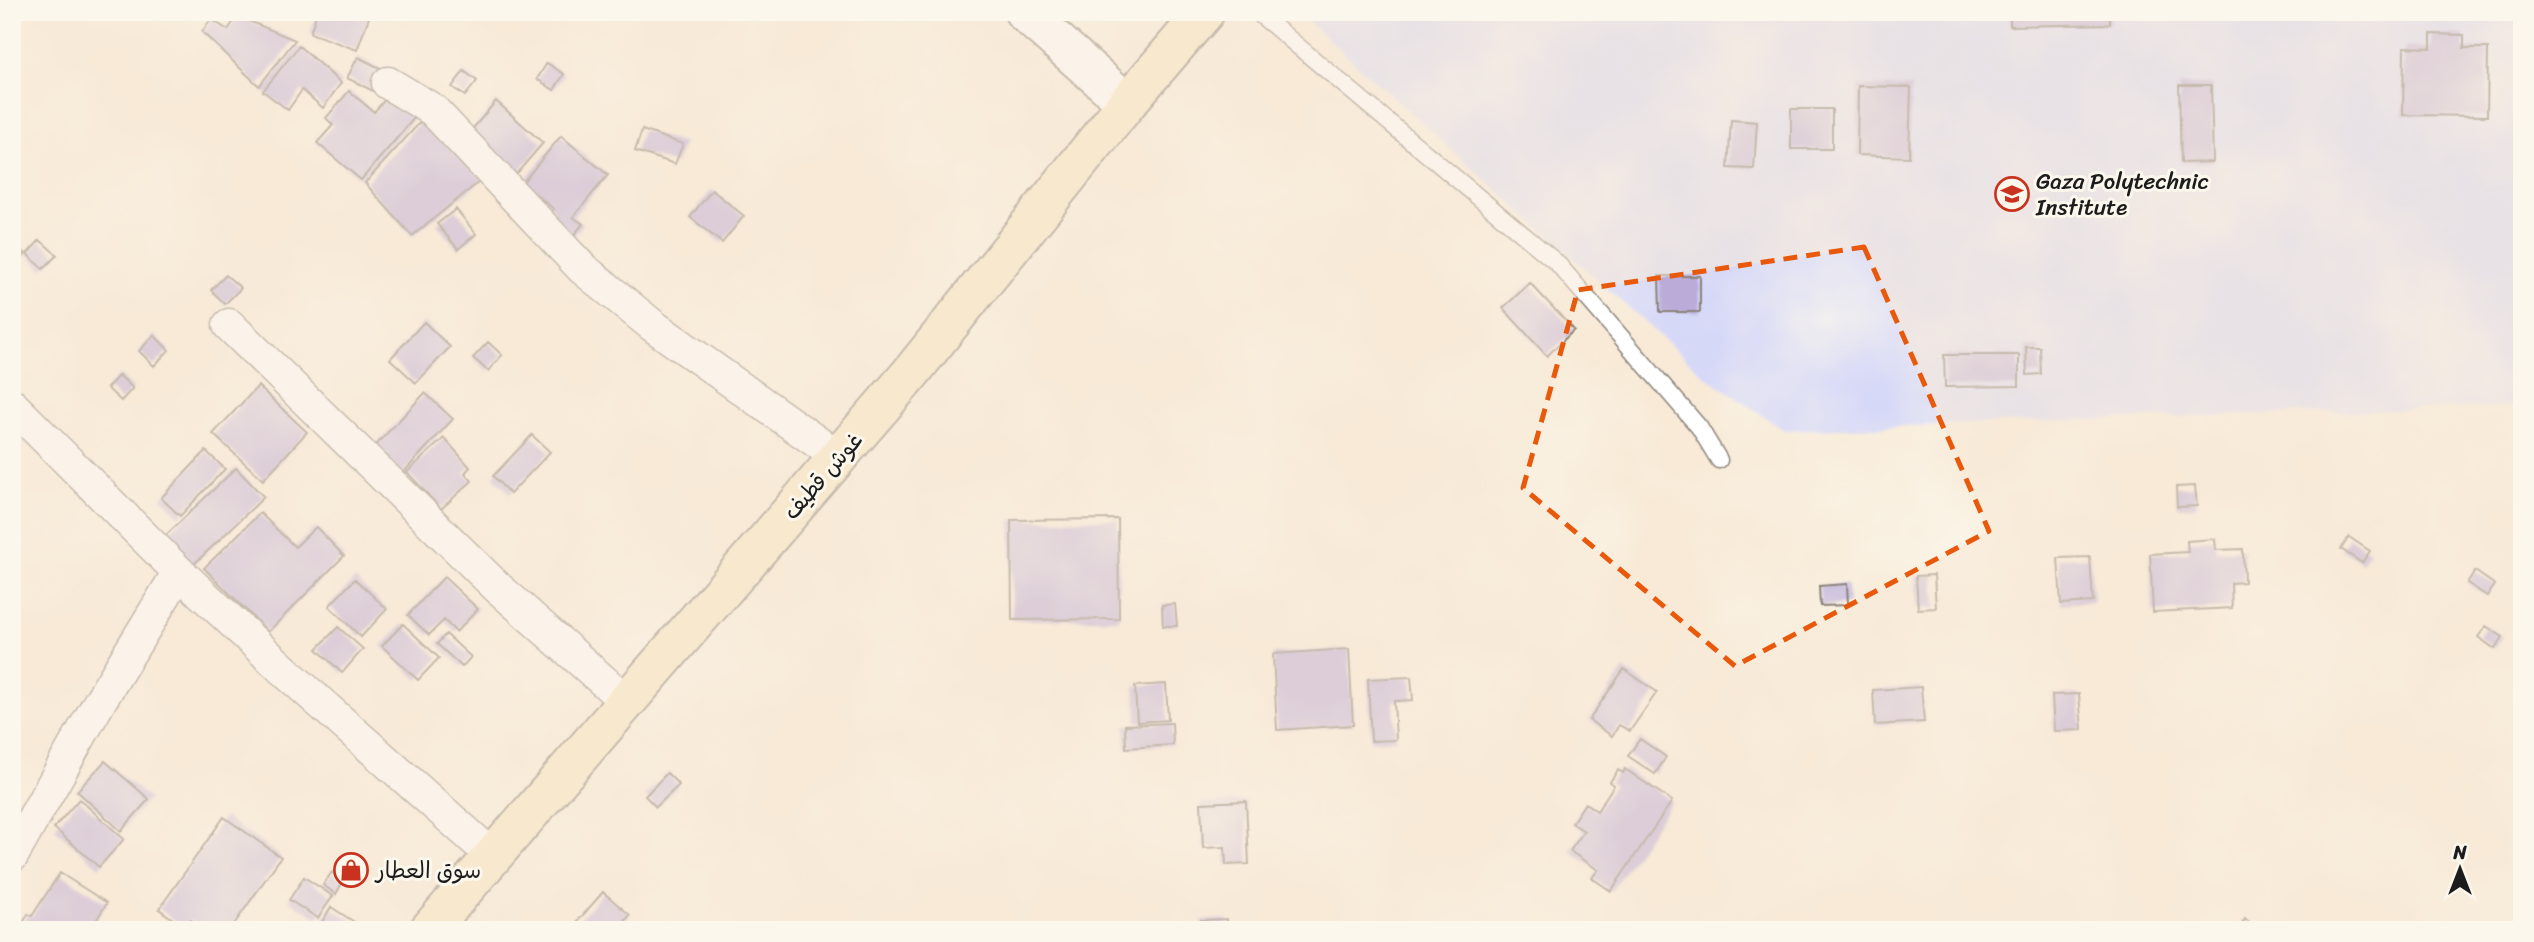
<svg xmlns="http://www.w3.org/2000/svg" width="2534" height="942" viewBox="0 0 2534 942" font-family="Sriracha,'Playpen Sans Arabic',sans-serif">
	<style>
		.built { fill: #d6d8f8 }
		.building { fill: #baabd9 }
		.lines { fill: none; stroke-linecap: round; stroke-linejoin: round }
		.service-casing { stroke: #8a837a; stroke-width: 19 }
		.minor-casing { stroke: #8a837a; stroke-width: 35 }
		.tertiary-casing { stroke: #8a837a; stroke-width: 42 }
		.secondary-casing { stroke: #8a837a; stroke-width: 42 }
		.service { stroke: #fff; stroke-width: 16 }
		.minor { stroke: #fff; stroke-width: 32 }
		.tertiary { stroke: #fff; stroke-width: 38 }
		.secondary { stroke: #f8e8c3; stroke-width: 38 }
		.marked { fill: none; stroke: #e8590c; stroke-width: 5; stroke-dasharray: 14 9; stroke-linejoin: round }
		.labels { text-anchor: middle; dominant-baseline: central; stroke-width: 6; stroke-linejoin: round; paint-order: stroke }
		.poi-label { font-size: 23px; fill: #1c1c1c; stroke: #fbf7ec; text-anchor: start }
		.street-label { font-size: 23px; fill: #1c1c1c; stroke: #fbf7ec }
	</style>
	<rect width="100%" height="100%" fill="#fbf7ec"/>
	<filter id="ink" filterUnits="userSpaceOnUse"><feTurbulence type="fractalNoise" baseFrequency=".0143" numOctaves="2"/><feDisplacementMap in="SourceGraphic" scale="14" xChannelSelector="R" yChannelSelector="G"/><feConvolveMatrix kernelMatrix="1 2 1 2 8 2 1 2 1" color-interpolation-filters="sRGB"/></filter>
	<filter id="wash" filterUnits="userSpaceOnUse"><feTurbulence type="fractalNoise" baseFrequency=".00686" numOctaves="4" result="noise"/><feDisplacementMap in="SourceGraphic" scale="28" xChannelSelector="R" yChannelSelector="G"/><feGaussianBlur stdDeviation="1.57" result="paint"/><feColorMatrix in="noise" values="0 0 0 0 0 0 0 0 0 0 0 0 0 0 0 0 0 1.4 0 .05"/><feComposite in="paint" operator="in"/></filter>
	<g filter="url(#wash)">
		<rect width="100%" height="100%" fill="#f8ead7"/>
		<path class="built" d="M1298,12H2522V406L1784,430L1705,376Z"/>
		<g id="blocks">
			<path class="building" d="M317,12H371L357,50L310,33Z
				M2010,12H2110V24L2010,26Z
				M237,16L295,40L259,86L202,32L211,19L228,30Z
				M2431,34L2464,35V48H2488L2487,116L2403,115L2404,47L2431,48Z
				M299,46L341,83L323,108L302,90L288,110L263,91Z
				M358,57L384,70L373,91L347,78Z
				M547,63L564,74L554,90L537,79Z
				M464,71L477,81L465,96L452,87Z
				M2179,85H2211L2213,162L2181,163Z
				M1858,86L1911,87L1909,157L1857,155Z
				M349,91L374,112L389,95L415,117L361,180L317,143L333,125L326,118Z
				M496,101L543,143L511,180L464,139Z
				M1791,109H1832V149H1791Z
				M423,119L484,178L412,236L365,183Z
				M1731,120L1757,122L1754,169L1728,168Z
				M642,130L683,144L675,164L635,151Z
				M561,136L608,175L573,217L583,224L570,240L545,219L554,209L522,183Z
				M712,190L744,216L722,243L690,217Z
				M456,209L476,234L458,249L437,224Z
				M12,240L26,254L12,267Z
				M40,240L57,255L43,269L27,254Z
				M226,275L241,288L225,304L211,290Z
				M1659,276H1700V312H1660Z
				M1530,283L1574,330L1547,356L1503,308Z
				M424,322L450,347L416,383L390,359Z
				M154,335L169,350L154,366L139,351Z
				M488,342L502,355L488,371L473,358Z
				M2026,347H2040L2041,374L2027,375Z
				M1944,355H2019V386L1945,387Z
				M119,375L133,388L121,401L107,388Z
				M258,386L307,432L263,480L213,434Z
				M425,393L453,419L401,475L373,448Z
				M532,435L550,452L510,494L493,476Z
				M444,438L470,467L465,473L472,481L441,509L407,472Z
				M206,451L225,469L180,516L161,498Z
				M236,468L264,497L192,566L164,537Z
				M2195,486L2197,506L2177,507L2176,487Z
				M260,513L295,547L316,527L344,556L268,632L204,568Z
				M1118,519L1119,619L1012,620L1011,520Z
				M2349,537L2370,551L2362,563L2341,549Z
				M2215,539L2216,550L2243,549L2244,582L2231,583L2232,608L2153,612L2150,554L2188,552L2187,541Z
				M2090,557L2093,602L2061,604L2058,558Z
				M2475,571L2495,585L2487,596L2467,583Z
				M1934,575L1936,608L1918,609L1916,576Z
				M444,577L478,609L456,632L444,620L429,635L408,615Z
				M355,579L387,609L361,637L329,606Z
				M1847,584L1848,605L1820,606L1819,586Z
				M1175,604L1177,626H1163L1162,605Z
				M403,624L439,658L418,680L382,646Z
				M2486,626L2503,637L2495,649L2478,637Z
				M338,627L363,649L342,673L317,649Z
				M446,634L471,657L462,667L437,644Z
				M1349,649L1353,725L1277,730L1273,654Z
				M1624,669L1657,692L1630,731L1619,725L1612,736L1589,720Z
				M1411,677L1413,700L1394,701L1396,740L1371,741L1368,679Z
				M1166,684L1168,720L1137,722L1135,686Z
				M1921,687L1924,722L1875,725L1873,690Z
				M2079,694L2082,730L2054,731L2052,695Z
				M1172,723L1173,745L1126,748L1125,725Z
				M1640,739L1666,757L1655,774L1628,756Z
				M105,761L149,799L121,831L77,791Z
				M1625,769L1672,801L1611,891L1592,878L1598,870L1570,851L1584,831L1572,823L1585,803L1597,811L1614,785L1610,782L1618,770L1623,773Z
				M667,773L679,785L656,807L645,796Z
				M79,799L124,839L99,867L54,828Z
				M1246,801L1249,864L1226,865L1225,847L1203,848L1201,803Z
				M224,817L281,857L230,930H206L190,919L184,927L159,909Z
				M332,872L344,880L336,894L323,885Z
				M60,873L107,903L90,930H19L28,914L32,916Z
				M304,877L333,896L318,918L289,900Z
				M603,892L630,915L617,930H570Z
				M331,907L356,923L352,930H317Z
				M1227,919L1228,930H1202L1201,920Z
				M2245,919L2261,930H2238Z"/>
		</g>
	</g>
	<g filter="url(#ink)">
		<use href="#blocks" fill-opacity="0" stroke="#8a837a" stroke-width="2"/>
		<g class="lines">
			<g class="service-casing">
				<path id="service" d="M1257,12L1557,263L1699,427L1719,460"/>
			</g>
			<g class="minor-casing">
				<path id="minor" d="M388,83L433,110L582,268L652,325L838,457
					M229,325L496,586L627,702
					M12,405L179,572L289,675L494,857
					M12,856L100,701L179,572"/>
			</g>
			<g class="tertiary-casing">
				<path id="tertiary" d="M1024,12L1127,103"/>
			</g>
			<g class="secondary-casing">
				<path id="secondary" d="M429,930L910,374L1127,103L1205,12"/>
			</g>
			<use href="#service" class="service"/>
			<use href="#minor" class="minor"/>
			<use href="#tertiary" class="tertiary"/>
			<use href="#secondary" class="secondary"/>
		</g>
	</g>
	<path d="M0 0H2534V942H0ZM1864,247L1989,531L1735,666L1523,488L1578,290Z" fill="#f8ead7" fill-opacity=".55" fill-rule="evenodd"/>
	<path class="marked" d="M1864,247L1989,531L1735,666L1523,488L1578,290Z"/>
	<defs>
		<g id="university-ring" transform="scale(1.75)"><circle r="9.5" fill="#fbf7ec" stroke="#c8321e" stroke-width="1.5"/><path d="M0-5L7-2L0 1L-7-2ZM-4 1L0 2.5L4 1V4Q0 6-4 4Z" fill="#c8321e"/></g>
		<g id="shop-ring" transform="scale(1.75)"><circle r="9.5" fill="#fbf7ec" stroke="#c8321e" stroke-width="1.5"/><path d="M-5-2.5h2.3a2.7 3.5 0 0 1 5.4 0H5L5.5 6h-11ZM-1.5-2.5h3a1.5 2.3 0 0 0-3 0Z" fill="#c8321e"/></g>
	</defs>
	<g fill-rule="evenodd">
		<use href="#university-ring" x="2012" y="194"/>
		<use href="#shop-ring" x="351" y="870"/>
	</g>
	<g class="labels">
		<g class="poi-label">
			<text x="2036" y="181">Gaza Polytechnic<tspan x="2036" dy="26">Institute</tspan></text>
			<text x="376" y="870">سوق العطار</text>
		</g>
		<g class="street-label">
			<text transform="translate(823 476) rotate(-49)">غوش قطيف</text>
		</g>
	</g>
	<rect width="2534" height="942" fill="none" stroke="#fbf7ec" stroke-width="42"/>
	<g transform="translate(2460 869)" stroke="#fbf7ec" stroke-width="5" paint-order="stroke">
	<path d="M0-5L12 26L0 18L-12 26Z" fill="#1c1c1c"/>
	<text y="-10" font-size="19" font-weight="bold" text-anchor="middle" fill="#1c1c1c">N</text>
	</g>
</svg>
